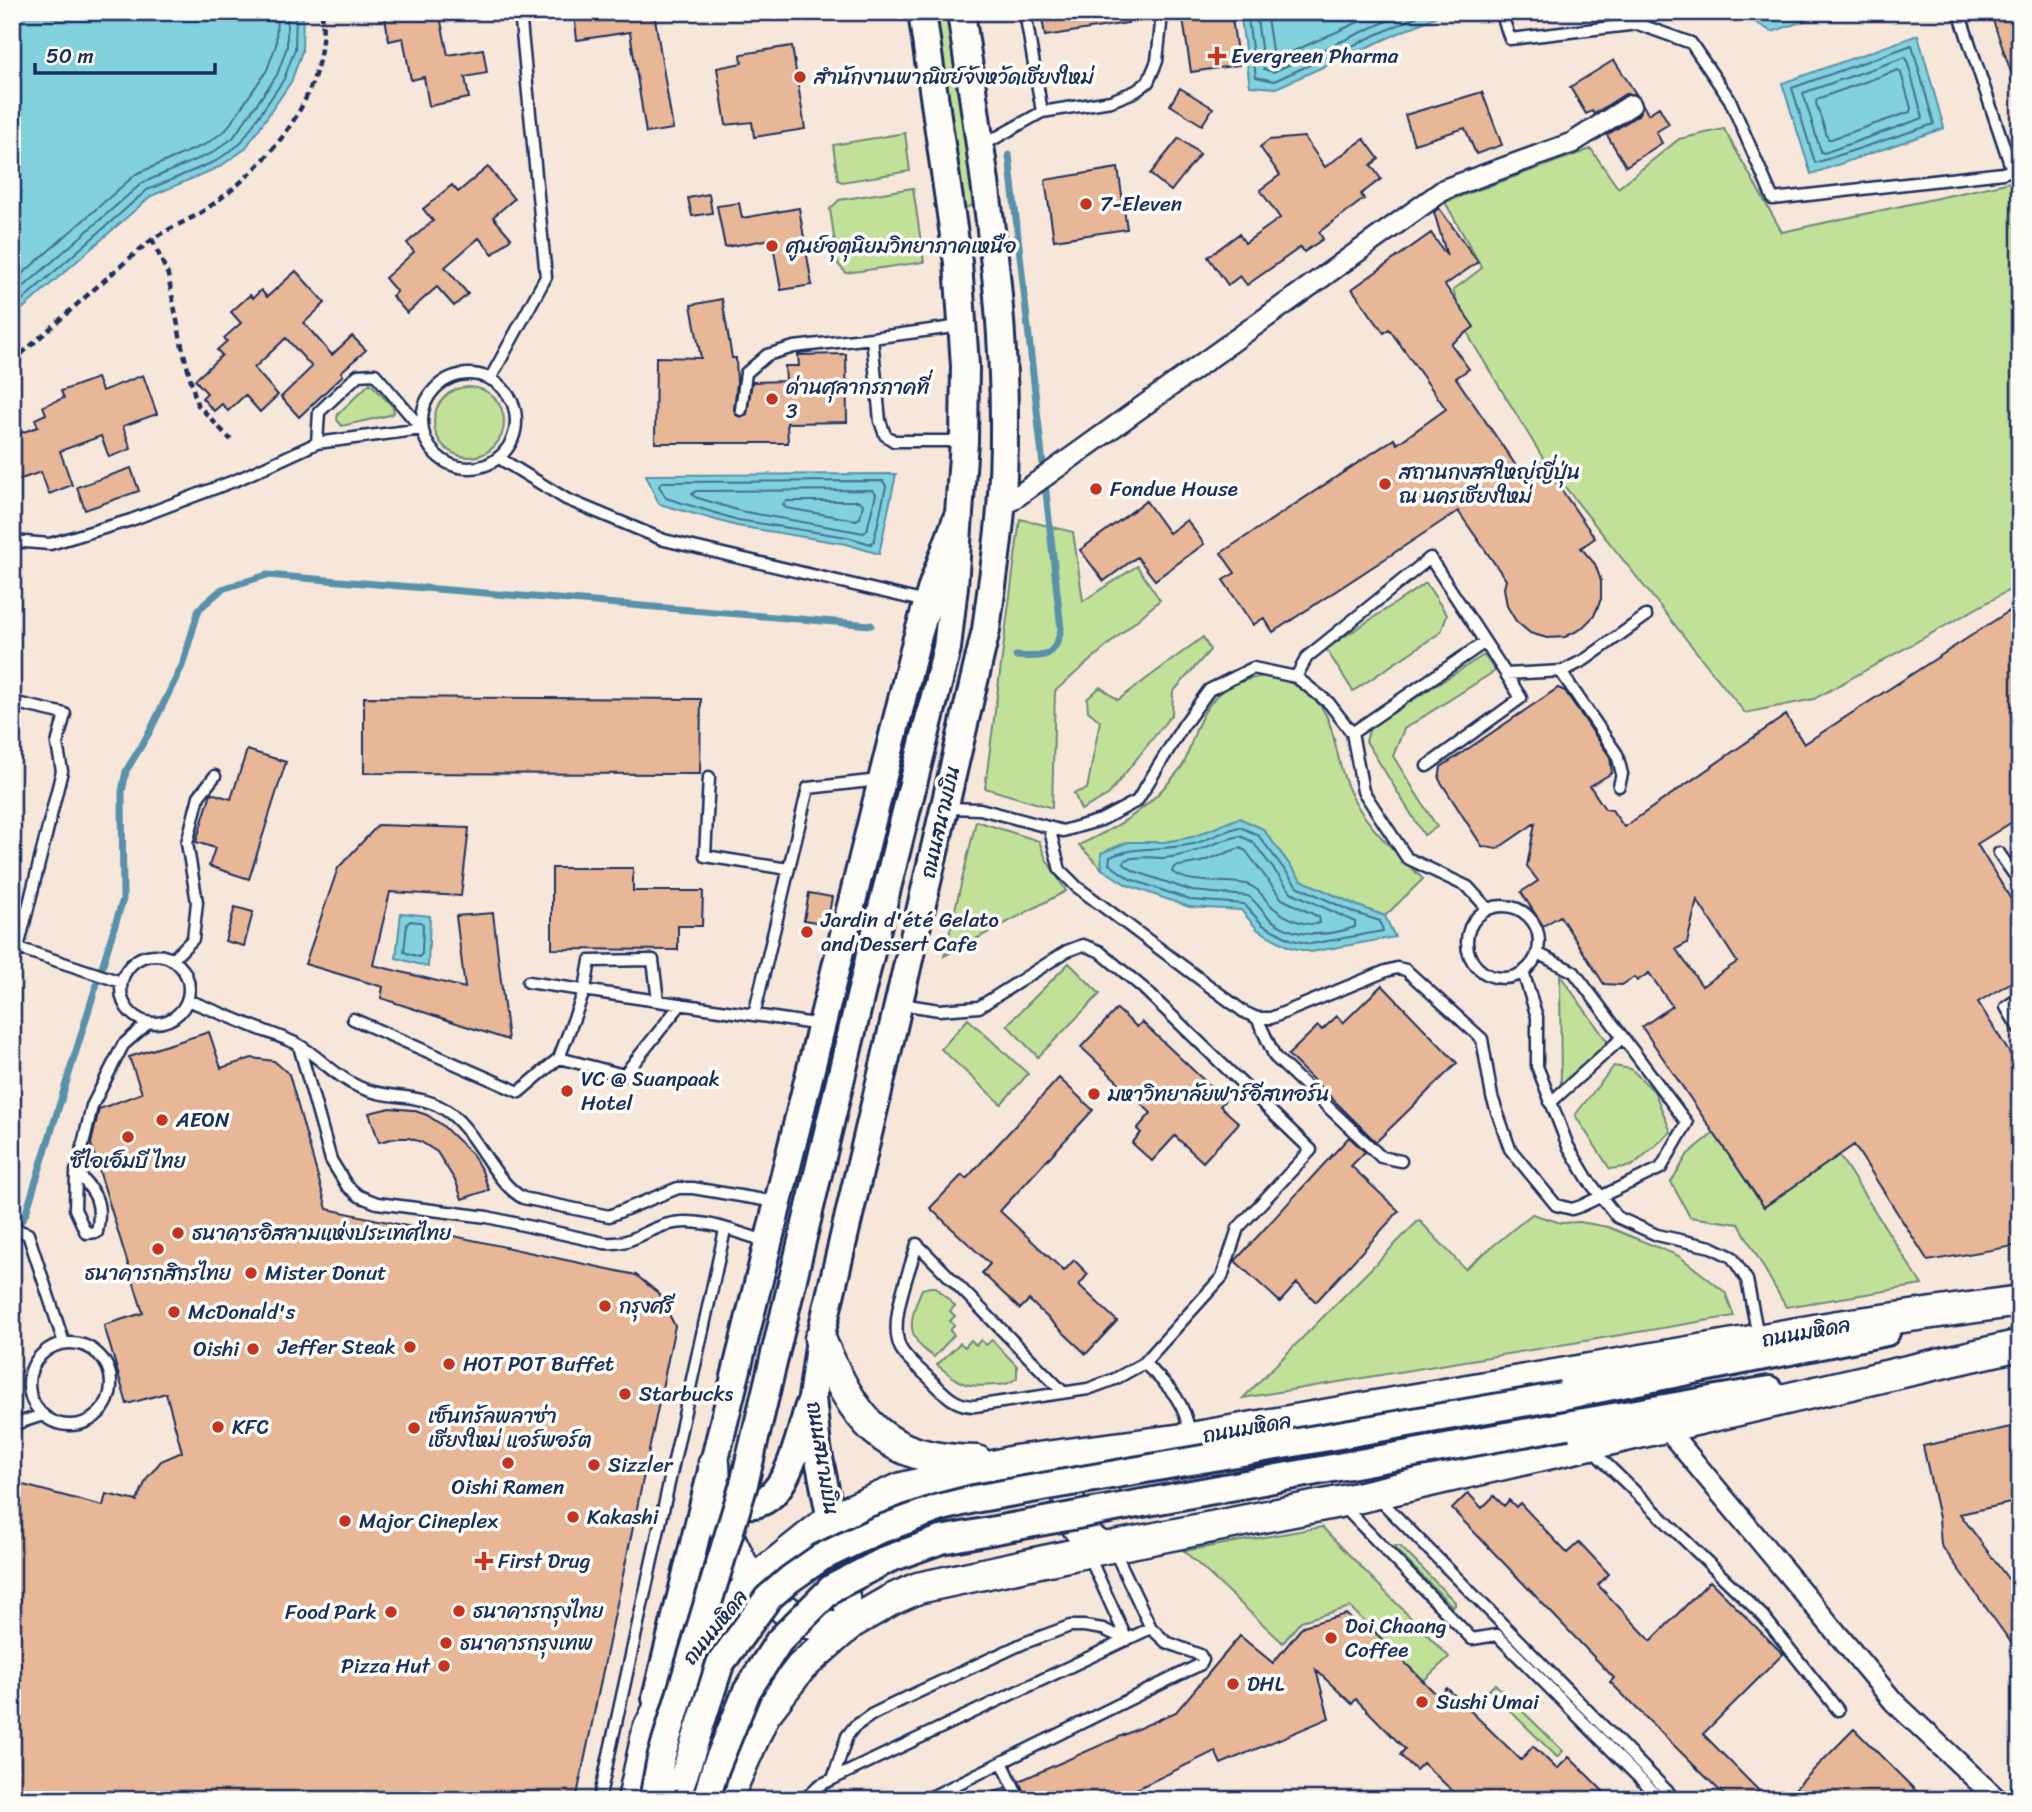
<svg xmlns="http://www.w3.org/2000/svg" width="2032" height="1812" viewBox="0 0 2032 1812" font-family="Sriracha,'Playpen Sans Thai',sans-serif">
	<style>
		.green { fill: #c1e199; stroke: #6e887c; stroke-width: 2 }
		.water { fill: #82d2dd; stroke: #5991aa; stroke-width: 2 }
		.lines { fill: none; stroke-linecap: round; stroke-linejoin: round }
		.shore { stroke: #447091; stroke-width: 2 }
		.stream { stroke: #5991aa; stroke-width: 7 }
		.building { fill: #e7b798; stroke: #1b2f5e; stroke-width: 2; fill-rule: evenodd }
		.service-casing { stroke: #1b2f5e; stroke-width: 15 }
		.minor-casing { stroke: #1b2f5e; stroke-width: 24 }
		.secondary-casing { stroke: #1b2f5e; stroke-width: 32 }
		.primary-casing { stroke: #1b2f5e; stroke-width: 35 }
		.path { stroke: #1b2f5e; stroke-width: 4.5; stroke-dasharray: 7 5; stroke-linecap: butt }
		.service { stroke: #fdfcf7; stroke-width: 10 }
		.minor { stroke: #fdfcf7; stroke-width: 19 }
		.secondary { stroke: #fdfcf7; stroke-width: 26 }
		.primary { stroke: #fdfcf7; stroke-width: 30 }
		.secondary-bridge-casing { stroke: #1b2f5e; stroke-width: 32; stroke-linecap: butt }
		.secondary-bridge { stroke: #fdfcf7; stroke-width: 26 }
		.poi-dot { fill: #c8321e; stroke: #fdfcf7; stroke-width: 2.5 }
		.labels { text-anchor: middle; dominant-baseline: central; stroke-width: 7; stroke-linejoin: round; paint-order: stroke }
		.poi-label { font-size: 21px; fill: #1b2f5e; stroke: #fdfcf7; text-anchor: start }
		.street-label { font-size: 21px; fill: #1b2f5e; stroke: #fdfcf7 }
	</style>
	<rect width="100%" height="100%" fill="#f6e7da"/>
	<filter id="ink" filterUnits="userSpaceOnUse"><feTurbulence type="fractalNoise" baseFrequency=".0143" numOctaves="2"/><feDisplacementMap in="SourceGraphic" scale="14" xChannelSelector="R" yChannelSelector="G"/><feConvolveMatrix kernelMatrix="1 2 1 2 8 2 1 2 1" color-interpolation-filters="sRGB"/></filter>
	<g filter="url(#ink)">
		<path class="green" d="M935,12H949L976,200L974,205L964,208L961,203Z
			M1724,129L1782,232L2020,180V584L1814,699L1745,713L1546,463L1471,340L1453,290L1482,268L1445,202L1591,149L1618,188L1679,139Z
			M905,133L910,171L842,182L838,180L833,145Z
			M913,188L924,262L846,273L838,264L830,209L839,200Z
			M370,383L393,407L394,412L390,415L342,426L337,420L338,414Z
			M434 422a35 35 0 1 1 70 0a35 35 0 1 1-70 0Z
			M1020,519L1073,532L1083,601L1137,566L1160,600L1055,691L1052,808L985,788Z
			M1426,583L1447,615L1441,632L1353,691L1326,649Z
			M1203,637L1210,650L1173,692L1172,714L1108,795L1081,810L1074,793L1087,789L1100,721L1088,711L1087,699L1100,687L1118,700Z
			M1484,655L1495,671L1404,729L1393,756L1437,827L1424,835L1366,741L1370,727Z
			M1265,676C1349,691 1323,746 1355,802C1373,833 1399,855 1423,879L1385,916L1358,906L1301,880L1263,829L1239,818L1193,837L1165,842H1127L1102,853V869L1079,845C1126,823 1148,809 1181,768C1187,760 1189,748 1193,738C1206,699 1224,682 1265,676Z
			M976,821L1039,841L1046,859L1066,891L944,956Z
			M1069,963L1100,994L1038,1057L1007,1025Z
			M1560,975L1609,1044L1561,1095Z
			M968,1019L1028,1074L1001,1104L941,1049Z
			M1614,1066L1631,1069L1654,1091L1671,1132L1632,1166L1610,1169L1575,1115Z
			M1714,1133L1764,1207L1839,1155L1922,1285L1786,1307L1739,1224L1690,1217L1671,1182L1688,1154Z
			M1532,1214L1561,1223L1580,1222L1608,1227L1679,1256L1725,1292L1734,1316L1243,1398L1419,1220L1465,1269Z
			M930,1287H936L955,1306L950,1311L955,1316L950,1321L954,1325L950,1331L954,1335L934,1357C904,1338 909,1318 922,1289Z
			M971,1340L976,1345L981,1340L986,1345L992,1340L1017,1366V1378C1009,1384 1004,1385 995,1385C964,1388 961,1384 937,1365L960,1343L965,1347Z
			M1322,1527L1449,1657L1423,1681L1350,1607L1301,1621L1283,1643L1184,1551Z
			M1395,1546H1400L1455,1602V1605L1452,1606L1395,1549Z
			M1495,1684L1563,1751L1557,1757L1489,1690Z"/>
		<path class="water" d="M12,12H303L302,51L291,82L245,149L219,167L151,196L12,318Z
			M1240,12H1433L1435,17L1276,88L1250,86Z
			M1738,12H1830L1772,32Z
			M1918,35L1944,128L1811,174L1782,83Z
			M896,474L879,554L846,544L737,526L659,504L646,475Z
			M1239,818L1263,829L1301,880L1358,906L1385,916L1395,937L1311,952L1289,947L1258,930L1241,910L1189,907L1127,885L1102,869L1101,853L1128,842H1165L1193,837Z
			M401,913L430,916L428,967L396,958Z"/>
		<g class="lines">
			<path class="shore" d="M1247,12L1256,77L1274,81L1427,12
				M1256,12L1264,69L1273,72L1407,12
				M1266,12L1273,56L1276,59L1381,12
				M1912,45L1934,124L1815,163L1792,88Z
				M1906,57L1923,118L1824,153L1821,152L1803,93Z
				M1898,70L1901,73L1911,108L1910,112L1831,139H1828L1816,103L1817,99Z
				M12,283L136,174L206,144L226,130L267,70L276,45L277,12
				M12,297L142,183L212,153L233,138L277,75L287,47V12
				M12,309L147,190L216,161L240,144L284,79L295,49L296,12
				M883,481L886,486L874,541L871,544L847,537L738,520L666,498L659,486L662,482Z
				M872,490L876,494L867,530L864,533L740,511L695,497L692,494L696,491Z
				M787,501H859L863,504L860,518L856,520L786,508L783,504Z
				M1240,827L1258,835L1297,886L1355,913L1380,921L1383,931L1311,944L1292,940L1263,925L1244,904L1190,900L1130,879L1109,864L1110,857C1138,845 1164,851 1193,844C1209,840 1224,830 1240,827Z
				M1240,836L1253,842L1291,892L1355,922V927C1326,937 1291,939 1267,916C1260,909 1256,901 1248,896L1192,891L1134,871L1124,864L1125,860C1137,855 1152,858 1164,858C1194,856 1214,841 1240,836Z
				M1240,848L1246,851L1282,899L1319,917L1320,923C1306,927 1286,918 1275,909C1264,901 1261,888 1246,884C1221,879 1194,886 1172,872L1174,867L1201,862Z
				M410,921L420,922L423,924L422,954L419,957L404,952L407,924Z"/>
			<path class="stream" d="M1009,155L1061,629C1055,659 1043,657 1016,656
				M12,1236L26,1213L123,899L122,792L126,771L149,733L182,666L199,609L222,589L267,575L871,625"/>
		</g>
		<path class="building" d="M384,12H439L448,55L483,49L487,73L465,77L469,98L429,106L424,77L411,80L403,38L389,41Z
			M574,12H654L673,129L646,133L630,32L577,40Z
			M1041,12H1127L1128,23L1045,36Z
			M1182,12H1231L1239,65L1191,72Z
			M1990,12H2020V88L2017,89Z
			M792,46L805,129L754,137L752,122L726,125L717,68L742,63L741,54Z
			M1614,60L1636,94H1625L1594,114L1592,111L1586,114L1570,87Z
			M1180,88L1213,108L1202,125L1170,105Z
			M1482,92L1502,145L1476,154L1465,128L1414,144L1405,115Z
			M1643,105L1648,114L1659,107L1669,124L1656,132L1662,143L1626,166L1607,135L1638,115Z
			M1304,137L1325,167L1364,139L1379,159L1371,165L1381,179L1361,194L1364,199L1319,232L1323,239L1304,252L1301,247L1247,285L1240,276L1228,285L1208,257L1239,234L1245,243L1280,218L1260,190L1280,175L1260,147L1269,140Z
			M1179,138L1200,154L1171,191L1150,174Z
			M488,167L514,199L493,217L511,238L493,254L479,238L445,267L468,294L454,306L437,287L407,313L392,296L397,292L385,278L414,252L407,243L433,221L423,209L452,185L458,192Z
			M1118,168L1127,229L1054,240L1045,180Z
			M709,194L712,213L692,216L688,198Z
			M739,203L742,218L799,208L812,285L781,290L772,239L725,247L717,206Z
			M1439,208L1478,262L1445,285L1474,327L1451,344L1469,369L1456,378L1523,476L1542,462L1595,538L1581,548L1595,564L1601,581V599L1594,616L1581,629L1565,637L1547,638L1530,633L1516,621L1507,606L1504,588L1506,580L1458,511L1273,632L1264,618L1253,625L1223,580L1235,573L1221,553L1394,439L1397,444L1446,409L1389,329L1384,333L1352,289L1431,233L1447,256L1434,212Z
			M296,271L325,303L304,323L332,355L352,336L366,350L341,372L343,375L299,417L281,397L312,367L286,338L254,368L278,395L260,412L245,395L228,411L222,404L214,411L202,398L207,393L195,380L222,355L217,350L227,341L224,338L241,323L231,312L250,295L253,298L261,290L267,297Z
			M722,299L732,358H736L737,383L734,409L736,415L741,417L747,414L752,382L786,381L785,366H799L798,355L846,354L847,422L787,423L788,443H655L656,357L701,358L691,305Z
			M143,375L157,414L123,426L131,449L109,457L101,436L60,451L72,485L49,494L41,472L12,482V436L38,427L35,419L46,414L43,406L64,398L61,391L97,378L102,391Z
			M131,468L139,491L85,510L77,487Z
			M1146,501L1169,533L1187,520L1204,544L1155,580L1137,557L1104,581L1080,550Z
			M2020,604V817L1977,844L2020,914V977L1978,1002L2020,1070V1245L1928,1261L1854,1145L1764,1207L1642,1027L1672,1006L1649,973L1637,981L1634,977L1622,985L1604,984L1560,916L1543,926L1521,892L1538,881L1527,866L1535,823L1497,849L1482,846L1439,779L1441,767L1558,688L1565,691L1610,757L1612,773L1590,786L1605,809L1612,810L1624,827L1786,715L1804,744ZM1697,900L1737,962L1702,986L1676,949L1687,943Z
			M364,697L701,699L700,774L364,773Z
			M247,750L286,762L249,879L209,866L215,848L196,842L211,793L231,799Z
			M378,825L469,828L461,896L390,892L373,965L465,988L456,916L493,913L508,1040L381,998L383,987L305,964L338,868Z
			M552,868H633V891H703L702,926H678V950L552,949Z
			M809,893L832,897L827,924L804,920Z
			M235,907L253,912L244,946L225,941Z
			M1382,985L1457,1063L1376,1142L1288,1055L1318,1026L1322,1030L1337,1016L1343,1023Z
			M1117,1009L1137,1027L1142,1022L1225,1100L1220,1106L1239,1123L1203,1162L1175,1136L1152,1161L1132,1143L1141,1133L1137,1129L1151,1113L1081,1047Z
			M209,1032L221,1068L252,1058L274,1061L289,1074L327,1209L636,1275L658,1293L675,1326L576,1800H12V1482L103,1506L106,1494L137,1501L147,1478L161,1461L182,1452L166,1393L127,1404L104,1325L143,1313L91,1144L99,1109L142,1093L129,1057Z
			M1059,1078L1093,1110L1000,1211L1064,1271L1074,1260L1088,1274L1079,1285L1117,1321L1086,1354L1029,1300L1020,1309L982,1273L990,1264L930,1208L962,1175L966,1179Z
			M390,1108L412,1110L427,1115L442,1125L472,1154L482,1171L489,1190L462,1199L456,1182L437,1152L421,1142L409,1138H396L379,1142L369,1113Z
			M1349,1137L1365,1152L1351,1166L1399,1211L1316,1302L1297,1283L1280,1302L1235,1261Z
			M2020,1425V1501L1960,1514L2020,1595V1655L1941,1545L1939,1518L1923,1446Z
			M1468,1493L1482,1508L1494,1496L1504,1506L1509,1500L1516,1507L1520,1503L1567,1553L1579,1542L1609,1574L1598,1585L1651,1641L1710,1581L1783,1654L1703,1734L1768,1800H1729L1610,1682L1614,1678L1452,1509Z
			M1346,1614L1360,1628L1366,1623L1438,1696L1447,1688L1521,1760L1533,1746L1557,1769L1569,1757L1612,1800H1462L1423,1763L1416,1770L1400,1755L1405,1749L1356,1699L1352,1704L1316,1670L1329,1718L1221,1764L1215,1751L1114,1800H1027L1019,1781L1176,1712L1240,1636L1273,1663L1303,1626Z
			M1854,1729L1925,1800H1784Z
			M1006,1787L1012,1800H976Z"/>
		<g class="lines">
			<g class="service-casing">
				<path id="service" d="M1025,12L1042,112
					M1501,12L1510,39L1638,24L1691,43L1730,100L1773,199L2003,173L2020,167
					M1959,12L2012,170
					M983,145L1042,112L1111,101L1136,91L1148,82L1157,61L1161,24L1159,12
					M961,326L872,338L880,421L885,435L894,441H963
					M422 421a47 47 0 1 1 94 0a47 47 0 1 1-94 0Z
					M490,379L546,277L520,12
					M741,410L746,373L767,355L794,347L872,338
					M317,443L319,412L358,375L375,374L422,429
					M499,458L566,499L664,540L926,602
					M12,541L50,544L131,520L239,479L317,443L422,429
					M1561,672L1617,754L1622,774L1619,786
					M1296,677L1307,657L1430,558L1506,674L1563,671L1586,659L1646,616
					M12,702L65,714L57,744L62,771L18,948L12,963
					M1352,733L1485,642
					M1427,766L1521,698L1506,674
					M709,777L705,856L788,869
					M948,808L980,809L1063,831L1101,820L1137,801L1183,726L1209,690L1253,668L1296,677L1329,703L1352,733L1363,791L1407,858L1468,887L1488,909
					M1049,827L1060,870L1077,887L1244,1012L1257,1018H1271L1386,971L1397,968L1406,970L1482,1039L1492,1097L1510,1149L1556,1205L1572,1209L1581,1206L1661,1168L1687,1123L1574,972L1537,953
					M1999,853L2020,883
					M1467 942a36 36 0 1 1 72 0a36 36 0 1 1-72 0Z
					M18,948L121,982
					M121 989a34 34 0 1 1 68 0a34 34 0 1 1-68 0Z
					M172,960L193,939L197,902L187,843L199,796L215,776
					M1523,972L1537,1017V1066L1568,1146L1589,1181L1617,1217L1657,1235L1711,1247L1732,1257L1747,1280L1758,1336
					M528,982L754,1015
					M2020,997L2006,1007L2020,1031
					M187,1000C211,1009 234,1019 257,1028C270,1033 285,1038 297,1044C319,1056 334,1076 359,1087C390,1101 421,1091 450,1113C479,1136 494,1182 523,1198L609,1216L678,1188H693L776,1202
					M658,1001L653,960L590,961L585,989L559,1058L624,1075L681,1004
					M901,1004L939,1010L979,1007L1067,951L1083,945L1099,951L1143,988L1311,1150L1238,1228L1222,1277L1144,1363L1115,1379L1088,1389L975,1406C954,1406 945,1394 931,1380C921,1370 908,1361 901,1349C887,1323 910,1271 917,1244L1063,1392
					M1257,1018L1275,1057L1381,1157L1401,1161
					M353,1019L519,1092L559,1058
					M821,1025L754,1015L808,788L879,780
					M299,1046L331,1160L347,1186L359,1196L377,1203L487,1217L604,1243C632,1245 640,1233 665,1225C698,1215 734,1232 766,1241
					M1550,1103L1623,1037
					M76,1171C96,1193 103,1202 97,1232L86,1233L75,1209L76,1174L92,1106L123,1045L148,1023
					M12,1228L28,1234L64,1343
					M29 1384a41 41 0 1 1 82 0a41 41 0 1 1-82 0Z
					M1144,1363C1169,1387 1184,1399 1190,1434
					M12,1425L43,1415
					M1591,1449L1764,1617L1838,1710
					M1379,1499L1676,1800
					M1342,1505L1472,1639L1497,1635L1661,1800
					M1088,1554L1127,1640
					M1002,1762L1020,1800
					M833,1779L847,1736L854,1727L871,1715L912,1695L1024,1643L1070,1626H1084L1103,1629L1127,1640
					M599,1800L725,1230
					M804,1800L818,1786L1151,1628
					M925,1800L1201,1664L1203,1660L1200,1655L1166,1642L1151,1628L1114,1550"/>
			</g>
			<g class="minor-casing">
				<path id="minor" d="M1001,508L1445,189L1572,143L1631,105
					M1666,1428L1894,1702L1998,1800"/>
			</g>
			<g class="secondary-casing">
				<path id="secondary" d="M869,960L947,648L954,586L964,441L965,366L958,263L922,12
					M1562,1396L1886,1332
					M1567,1425L1769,1390
					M721,1493C727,1500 736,1503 745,1504C787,1509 799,1436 809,1406
					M851,1623L817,1448L812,1398L820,1339L986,630C991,590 998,549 1001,509C1014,343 984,176 961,12
					M656,1698L916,642L933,584L959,513"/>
			</g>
			<g class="primary-casing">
				<path id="primary" d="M820,1339C856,1421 880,1460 977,1461
					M1081,1460C1057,1491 1068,1534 1105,1548
					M714,1463L715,1487L723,1525L751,1583L801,1622L845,1629
					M633,1800L648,1730L675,1676L737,1599L751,1583L832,1518L902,1488L1014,1461L1191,1438L1838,1326L2020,1301
					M726,1800L764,1715L801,1667L851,1623L891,1600L918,1588L1105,1548L1339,1502L2020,1345"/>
			</g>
			<path class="path" d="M893,12L894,18
				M152,239L168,275L182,346L197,404L231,440
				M12,362C58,322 102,281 149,242C164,230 184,223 200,213C266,170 330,96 322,12"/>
			<use href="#service" class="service"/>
			<use href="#minor" class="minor"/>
			<use href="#secondary" class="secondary"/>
			<use href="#primary" class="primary"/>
			<g class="secondary-bridge-casing">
				<path id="secondary-bridge" d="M653,1800L661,1758L744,1484L869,960
					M676,1800L720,1664L768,1598L790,1579L820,1558L876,1531L939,1508L974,1499L1562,1396
					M706,1800L715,1769L747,1691L779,1641L832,1588L888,1559L941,1540L1567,1425"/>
			</g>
			<use href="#secondary-bridge" class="secondary-bridge"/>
		</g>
	</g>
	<g class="poi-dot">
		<path d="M1213.5 45.5h7v7h7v7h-7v7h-7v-7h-7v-7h7z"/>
		<circle cx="800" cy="77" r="7"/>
		<circle cx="1086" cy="204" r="7"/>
		<circle cx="772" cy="246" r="7"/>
		<circle cx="772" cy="399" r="7"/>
		<circle cx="1385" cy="484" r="7"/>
		<circle cx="1096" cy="489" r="7"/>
		<circle cx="807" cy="932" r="7"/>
		<circle cx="567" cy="1091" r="7"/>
		<circle cx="1094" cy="1094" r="7"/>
		<circle cx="162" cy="1120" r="7"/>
		<circle cx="128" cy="1137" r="7"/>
		<circle cx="178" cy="1233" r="7"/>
		<circle cx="158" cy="1249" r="7"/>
		<circle cx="251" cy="1273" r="7"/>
		<circle cx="605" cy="1306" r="7"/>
		<circle cx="174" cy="1312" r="7"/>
		<circle cx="410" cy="1347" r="7"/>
		<circle cx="253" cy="1349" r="7"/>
		<circle cx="449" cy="1364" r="7"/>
		<circle cx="625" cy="1394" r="7"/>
		<circle cx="218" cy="1427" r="7"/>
		<circle cx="414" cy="1428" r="7"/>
		<circle cx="508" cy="1463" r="7"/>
		<circle cx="594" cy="1465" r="7"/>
		<circle cx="573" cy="1517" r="7"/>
		<circle cx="345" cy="1521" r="7"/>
		<path d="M480.5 1550.5h7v7h7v7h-7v7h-7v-7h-7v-7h7z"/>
		<circle cx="459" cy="1611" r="7"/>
		<circle cx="391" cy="1612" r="7"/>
		<circle cx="1331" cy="1638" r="7"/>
		<circle cx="446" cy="1643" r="7"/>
		<circle cx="444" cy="1666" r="7"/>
		<circle cx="1233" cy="1684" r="7"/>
		<circle cx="1422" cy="1702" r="7"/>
	</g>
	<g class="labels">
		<g class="poi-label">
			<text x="1231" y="56">Evergreen Pharma</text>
			<text x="814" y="77">สำนักงานพาณิชย์จังหวัดเชียงใหม่</text>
			<text x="1100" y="204">7-Eleven</text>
			<text x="786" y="246">ศูนย์อุตุนิยมวิทยาภาคเหนือ</text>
			<text x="786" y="387">ด่านศุลากรภาคที่<tspan x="786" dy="24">3</tspan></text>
			<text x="1399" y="472">สถานกงสุลใหญ่ญี่ปุ่น<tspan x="1399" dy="24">ณ นครเชียงใหม่</tspan></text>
			<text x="1110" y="489">Fondue House</text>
			<text x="821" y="920">Jardin d'été Gelato<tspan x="821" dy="24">and Dessert Cafe</tspan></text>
			<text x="581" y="1079">VC @ Suanpaak<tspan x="581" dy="24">Hotel</tspan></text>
			<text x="1108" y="1094">มหาวิทยาลัยฟาร์อีสเทอร์น</text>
			<text x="176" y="1120">AEON</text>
			<text x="128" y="1161" text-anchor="middle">ซีไอเอ็มบี ไทย</text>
			<text x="192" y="1233">ธนาคารอิสลามแห่งประเทศไทย</text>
			<text x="158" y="1273" text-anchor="middle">ธนาคารกสิกรไทย</text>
			<text x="265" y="1273">Mister Donut</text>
			<text x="619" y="1306">กรุงศรี</text>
			<text x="188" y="1312">McDonald's</text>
			<text x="396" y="1347" text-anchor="end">Jeffer Steak</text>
			<text x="239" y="1349" text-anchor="end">Oishi</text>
			<text x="463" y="1364">HOT POT Buffet</text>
			<text x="639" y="1394">Starbucks</text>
			<text x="428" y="1416">เซ็นทรัลพลาซ่า<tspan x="428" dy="24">เชียงใหม่ แอร์พอร์ต</tspan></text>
			<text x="232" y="1427">KFC</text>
			<text x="608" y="1465">Sizzler</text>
			<text x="508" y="1487" text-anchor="middle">Oishi Ramen</text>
			<text x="587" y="1517">Kakashi</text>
			<text x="359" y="1521">Major Cineplex</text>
			<text x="498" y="1561">First Drug</text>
			<text x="473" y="1611">ธนาคารกรุงไทย</text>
			<text x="377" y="1612" text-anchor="end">Food Park</text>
			<text x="1345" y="1626">Doi Chaang<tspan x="1345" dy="24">Coffee</tspan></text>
			<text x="460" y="1643">ธนาคารกรุงเทพ</text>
			<text x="430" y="1666" text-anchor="end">Pizza Hut</text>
			<text x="1247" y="1684">DHL</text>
			<text x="1436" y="1702">Sushi Umai</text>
		</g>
		<g class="street-label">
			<text transform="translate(940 822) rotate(-77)">ถนนสนามบิน</text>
			<text transform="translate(1806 1332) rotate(-10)">ถนนมหิดล</text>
			<text transform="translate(1247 1428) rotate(-10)">ถนนมหิดล</text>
			<text transform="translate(823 1458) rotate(81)">ถนนสนามบิน</text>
			<text transform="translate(715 1627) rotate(-51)">ถนนมหิดล</text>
		</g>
	</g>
	<rect width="2032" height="1812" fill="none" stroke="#fdfcf7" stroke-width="42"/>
	<rect x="21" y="21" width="1990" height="1770" fill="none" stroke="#1b2f5e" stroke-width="2.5" filter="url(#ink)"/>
	<path d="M35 63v10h180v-10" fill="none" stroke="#1b2f5e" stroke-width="3.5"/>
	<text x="46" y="63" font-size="21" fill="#1b2f5e" stroke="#fdfcf7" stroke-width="5" paint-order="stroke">50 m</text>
</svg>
